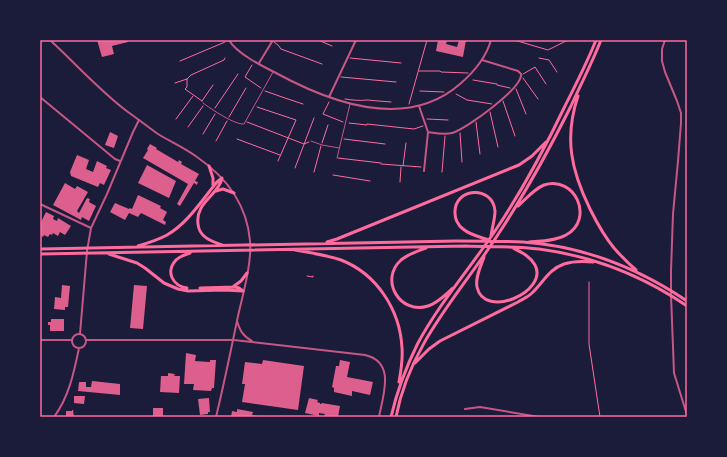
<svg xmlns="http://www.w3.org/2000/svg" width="727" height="457" viewBox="0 0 727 457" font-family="Ubuntu,sans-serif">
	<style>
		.building { fill: #dd5f8e }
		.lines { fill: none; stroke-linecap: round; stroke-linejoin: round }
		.path { stroke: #ff6b9d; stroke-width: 1 }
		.service { stroke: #c65784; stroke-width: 1 }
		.minor { stroke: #c65784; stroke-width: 2 }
		.tertiary { stroke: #c65784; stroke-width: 2 }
		.trunk { stroke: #ff6b9d; stroke-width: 3 }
		.neatline { fill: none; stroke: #ff6b9d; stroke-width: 1.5 }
	</style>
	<rect width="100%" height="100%" fill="#1b1b3a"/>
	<path class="building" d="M97,40H127L128,42L112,46L114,54L102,57Z
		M438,40H447L446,44L457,47L459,40H466L463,57L436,51Z
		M110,132L118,136L114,148L105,145Z
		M150,144L157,148L156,149L178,162L179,160L182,162L181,164L199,174L195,181L198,182L197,185L194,183L180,206L177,204L188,184L143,158L148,150L147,149Z
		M77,155L89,160L86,169L93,172L97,161L107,166L106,168L111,170L104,185L100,183L98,187L71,176L70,172Z
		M147,165L176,181L169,198L138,183Z
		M65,183L75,189L77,186L88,192L77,211L79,213L87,198L90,199L89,202L96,206L89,221L82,217L81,220L53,205Z
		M138,195L161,206L160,208L167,212L163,220L166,222L165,225L141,213L138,217L129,213L125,220L110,212L115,203L129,209L130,208L132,209Z
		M46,212L54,216L53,219L57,221L58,218L71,226L65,235L60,232L58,236L53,233L52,235L50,234L48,237L44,235L43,237L40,235V224Z
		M62,285L70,286L68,307H65V310L54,309L55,297L61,298Z
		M134,285L147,286L143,329L130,328Z
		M51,319H64V331H50V325H48V322H51Z
		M186,353L196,355L195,361L210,362V360H216L214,388H212L211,391L193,390L194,384H184Z
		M263,360L304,366L298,410L242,402L245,384H242L245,362L262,364Z
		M340,360L350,362L347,377L373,382L370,395L352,391V396L334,392V388L332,387L336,366H339Z
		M168,373L175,374L174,376H180L179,393L160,392L161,376H168Z
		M92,381L120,384V395L78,391L79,382H86V387H91Z
		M74,396H85L84,404L74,403Z
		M209,398L210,412H208V414L200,415L198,399Z
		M309,398L318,400L317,402L320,403V404H321L322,403L340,406L338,417H324L325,414L319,413V416L305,413Z
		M153,408H163V416H153Z
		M237,409L253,412L252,415L258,416V417H231L232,411L237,412Z
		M72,410H73L74,417H66V411H72Z"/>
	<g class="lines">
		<path class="path" d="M181,40H182
			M318,40L332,46
			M514,40L548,50L568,40
			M274,42L278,45L281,49L322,64
			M350,58L401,63
			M539,58L549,60L557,72
			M180,61L225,42
			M252,65L245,77L261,88
			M419,71H440L441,72L468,73
			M523,74L535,67L546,84
			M341,77L396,82
			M523,78L538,99
			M187,79V87L185,89L202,101
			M473,80L497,84V85L510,88
			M175,83L187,79L191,75L224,60L225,58
			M516,89L526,114
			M265,91L285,98L303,104
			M420,91L444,92
			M456,94L467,100L492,104
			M345,99C352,100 360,101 367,100L391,102
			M202,101L213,85
			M503,101L515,136
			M329,102L323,114L343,122
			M409,104L427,40
			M257,107L296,120L278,161
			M215,108C223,97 230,85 238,74
			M490,112L498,147
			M229,117L246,88
			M176,119L193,96
			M427,119L448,120
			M247,122L304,144L309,142
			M476,122L480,154
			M349,123L367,125V124L414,129L423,126
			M188,127L203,106
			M460,133L462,162
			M203,134L215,114
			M237,139L280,155
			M344,139L385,144
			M216,141L227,121
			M322,143L328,125
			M338,158L381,163
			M381,164L421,167
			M403,166L406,143
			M295,168L314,118
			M314,172L321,146
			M442,172L445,136
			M333,175L370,181
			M400,182L401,167
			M307,276L313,277V276
			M589,282V344L600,417"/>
		<path class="service" d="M203,103C211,109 235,125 244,124L273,72
			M311,141L322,145L339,148
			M337,158L350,104"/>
		<path class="minor" d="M229,40C236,53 262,66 276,73C331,103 406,131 460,84C474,72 486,58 491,40
			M665,40L662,49V61L665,72L677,101L681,113V123L678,161L673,214L671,271V295L674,373L687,415
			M259,63L273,40
			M40,97L115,159L120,161
			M329,97L356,40
			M419,106L428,132L424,171
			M428,132C435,133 445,135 452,133C466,129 523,88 521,74L518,71L482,60
			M40,204L91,228
			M72 341a7 7 0 1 1 14 0a7 7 0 1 1-14 0Z
			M80,334L87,251L91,228L107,194L133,132L139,120
			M40,340H72
			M86,340H233
			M465,409L480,407L539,417
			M54,417C69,397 74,372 79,348"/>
		<path class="tertiary" d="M50,40C76,64 100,91 128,112C138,119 148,127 158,134C171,142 185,148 197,157C226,177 247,205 250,241C252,263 243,294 238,316C231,350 224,384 216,417
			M237,321C240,331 243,336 252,341
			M234,340L365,355C396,362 383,395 379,417"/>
		<path class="trunk" d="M578,96C564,138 571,170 590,209C597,223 604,236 614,248C621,256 628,263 636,270
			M209,166L213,178V185
			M216,191L223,189L234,193
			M518,206C526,199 534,189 544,185C575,175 595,219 566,235C555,241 541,241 529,242
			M489,240C480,237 470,235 463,229C458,225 455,219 455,213C454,187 493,185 495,211C495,219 492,228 491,236
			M327,242L337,239L519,165L532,156L546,142
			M222,245C211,241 199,237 198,224C195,202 219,195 222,178
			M138,246C148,243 158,240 167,235C188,223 202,200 217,182L222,178
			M426,248C418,251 408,254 401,260C379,280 400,315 428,306C438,303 446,294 453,288
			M40,249L456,241C478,241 500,241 523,242C582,246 638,268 687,301
			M295,250C311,253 326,255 341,260C377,274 400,310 402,348C403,360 401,371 399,382
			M40,254L466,246C490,247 515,246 539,249C592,256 643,276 687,306
			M109,254L137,263L145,268L164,283L178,289L188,291L224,290L243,291
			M484,257C481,266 475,277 477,287C484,320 549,292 535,265C530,256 521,252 513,248
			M234,286L241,281L247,273
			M187,288C173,286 165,272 176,260C180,256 185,255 190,253
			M200,288L235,287L239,288L243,291
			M415,363L429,349L440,341L518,302C523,299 528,297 532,293C543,283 549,269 564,264C573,261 583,261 593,262
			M391,417C397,391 406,367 418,343C440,302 472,266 497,228C523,189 545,148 565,106C576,84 587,63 596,40
			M396,417C410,343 460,294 499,233C526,192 549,150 571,106C581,84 592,63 601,40"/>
	</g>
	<rect width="727" height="457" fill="none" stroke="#1b1b3a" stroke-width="82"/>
	<rect x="41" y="41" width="645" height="375" class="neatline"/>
</svg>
